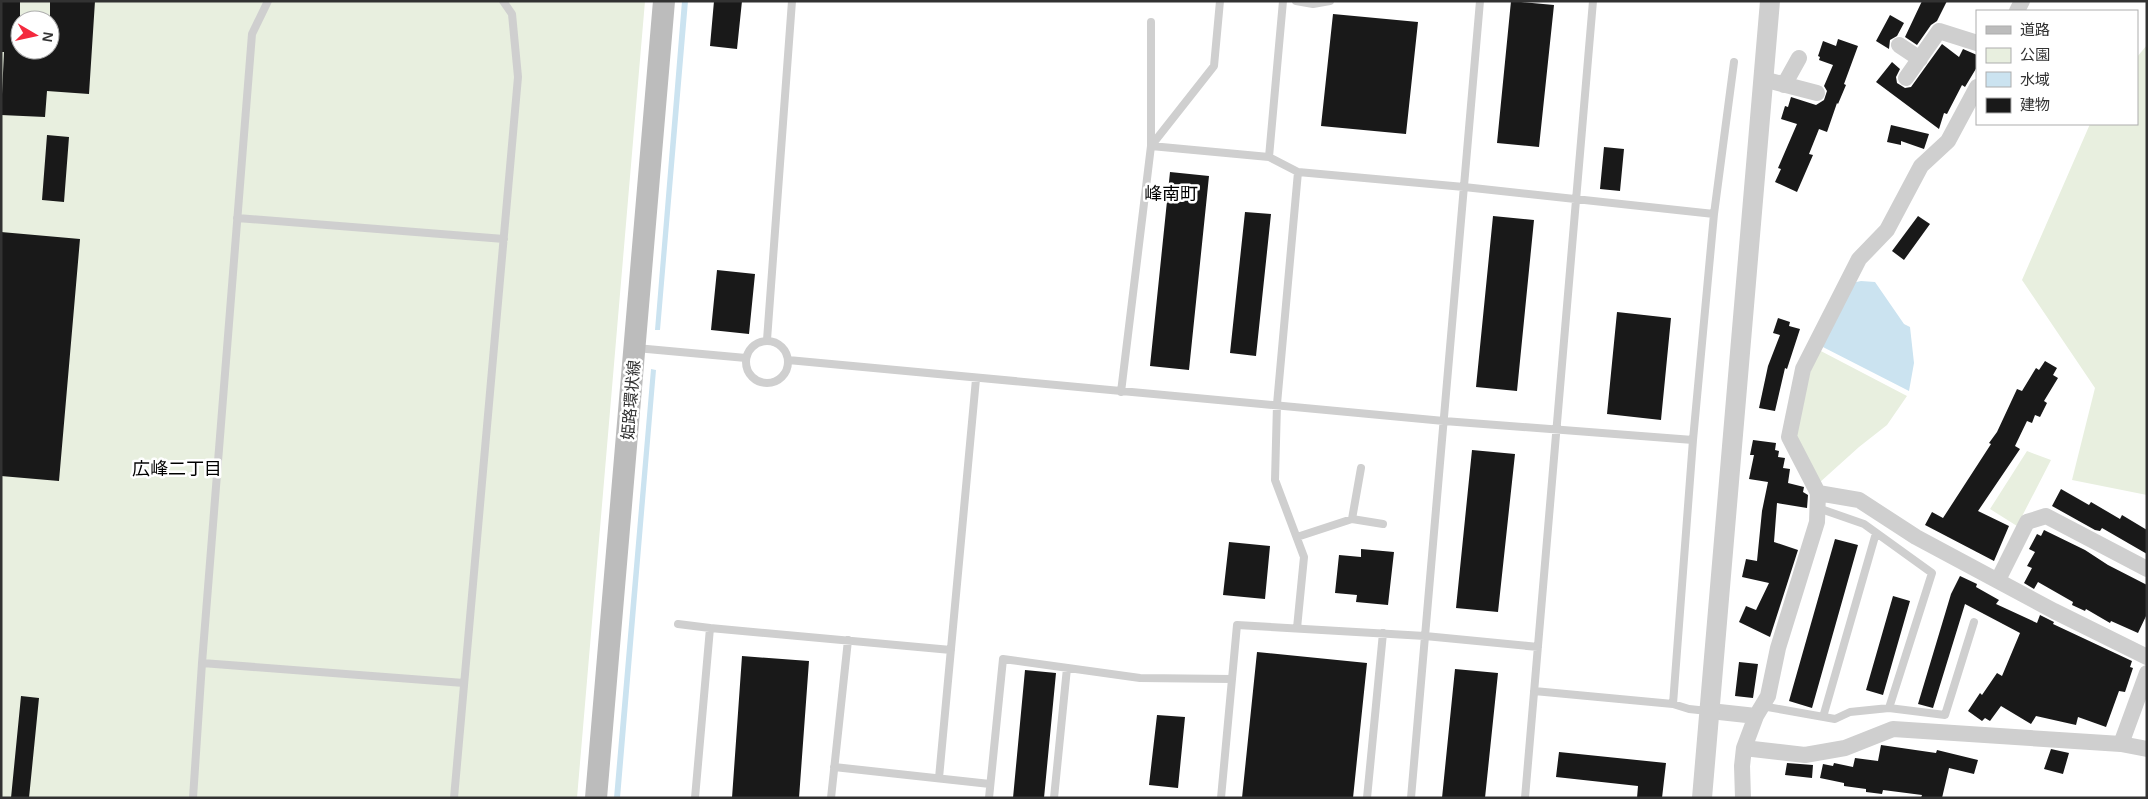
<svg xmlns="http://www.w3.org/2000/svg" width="2148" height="799" viewBox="0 0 2148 799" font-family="Helvetica,'Noto Sans JP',sans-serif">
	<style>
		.green { fill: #e8efdf; fill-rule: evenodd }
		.water { fill: #cbe3f0 }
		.building { fill: #191919 }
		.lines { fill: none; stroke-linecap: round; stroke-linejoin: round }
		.service { stroke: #cfcfcf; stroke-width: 8 }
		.minor { stroke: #cfcfcf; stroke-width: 16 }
		.tertiary { stroke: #cfcfcf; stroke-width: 20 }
		.secondary { stroke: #bcbcbc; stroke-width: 22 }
		.labels { text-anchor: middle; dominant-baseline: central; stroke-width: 5; stroke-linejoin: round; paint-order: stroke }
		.street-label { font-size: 16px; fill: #323232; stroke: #fff }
		.neighbourhood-label { font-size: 18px; fill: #000; stroke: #fff }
	</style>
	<rect width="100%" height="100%" fill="#fff"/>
	<path class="green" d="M1,1H645L577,798H1ZM20,20H50V50H20Z
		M2147,45V495L2072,480L2095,388L2022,280L2090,124H2137V57Z
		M1817,349L1907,396L1887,425L1859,447L1819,483L1793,430Z
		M2027,451L2051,460L2017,526L1990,509Z"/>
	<path class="water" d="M682,1H688L660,330H655Z
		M1861,281L1875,282L1904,324L1910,327L1914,363L1909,391L1819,345L1847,284Z
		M651,369L656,370L620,798H614Z"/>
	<path class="building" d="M1,1H20V50H50V1H95L89,94L47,91L45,117L1,115L4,52H1Z
		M714,1H742L737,49L710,46Z
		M1511,1L1554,5L1539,147L1497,143Z
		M1922,1H1947L1937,21L1931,25L1917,45L1905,37Z
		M1333,14L1418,22L1406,134L1321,126Z
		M1890,15L1904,23L1897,36L1890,40L1889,49L1876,41Z
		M1838,39L1858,46L1844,84L1846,85L1838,104L1837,103L1827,132L1819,129L1809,154L1813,155L1797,192L1775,182L1781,169L1778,168L1797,124L1781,119L1785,106L1788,107L1791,97L1816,105L1824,100L1827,91L1824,86L1833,65L1819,60L1820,57L1818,56L1823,41L1836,46Z
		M1942,44L1959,57L1963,49L1977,55V67L1965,87L1962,85L1947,114L1944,113L1939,129L1876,82L1892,62L1900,69L1896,77L1897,83L1905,88L1911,87Z
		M1891,125L1929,134L1924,149L1901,141V145L1887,142Z
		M47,135L69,137L64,202L42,200Z
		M1604,147L1624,149L1620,191L1600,189Z
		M1170,172L1209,176L1189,370L1150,366Z
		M1245,212L1271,214L1256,356L1230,353Z
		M1493,216L1534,220L1517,391L1476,387Z
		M1918,216L1930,224L1904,260L1892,251Z
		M1,232L80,239L59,481L1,476Z
		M717,270L755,274L749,334L711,330Z
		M1617,312L1671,318L1661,420L1607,414Z
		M1778,318L1790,322L1789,326L1800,329L1787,369L1785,368L1775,411L1759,408L1768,366L1780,335L1773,333Z
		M2045,361L2057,368L2053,375L2058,378L2044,401L2047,403L2040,417L2035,415L2032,423L2027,421L2015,446L2020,449L1978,511L2009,526L1994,561L1925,525L1932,512L1943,518L1991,444L1989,443L1997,432L2017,389L2022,391L2036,368L2039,370Z
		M1753,440L1776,443L1775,450L1779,451L1778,457L1785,458L1783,468L1790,469L1788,483L1804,487L1803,492L1808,495L1807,508L1777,503L1774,542L1798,550L1770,637L1739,622L1746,606L1756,610L1769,583L1742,577L1746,559L1757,561L1762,511L1768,482L1749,479L1754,455H1750Z
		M1472,450L1515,454L1498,612L1456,608Z
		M2061,489L2089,505L2091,502L2120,519L2122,515L2147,530V554L2102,528L2100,531L2095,530L2052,506Z
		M2044,530L2085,550L2108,565L2147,585V614L2138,633L2111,621L2110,623L2086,609L2085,611L2072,605L2073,602L2038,582L2034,589L2024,583L2032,568L2027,566L2035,552L2029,549L2037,534L2041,536Z
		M1835,539L1858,545L1812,708L1789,701Z
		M1229,542L1270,546L1265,599L1223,595Z
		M1361,549L1394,552L1388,605L1356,602L1357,595L1335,593L1339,555L1361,557Z
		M1960,576L1977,584L1976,587L1999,600L1996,604L2037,623L2040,615L2054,622L2053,624L2132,661L2130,667L2133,668L2125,692L2119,691L2106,727L2078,717L2076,725L2036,716L2031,724L2001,706L1990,721L1985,718L1982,721L1968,711L1980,693L1982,695L1997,673L2002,676L2020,633L1965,604L1933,708L1918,704L1951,594Z
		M1893,596L1910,601L1883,695L1866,690Z
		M1257,652L1367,663L1353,798H1242Z
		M742,656L809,661L799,798H732Z
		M1739,662L1758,664L1753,698L1735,696Z
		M1455,669L1498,673L1485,798H1442Z
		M1025,670L1056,673L1044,798H1013Z
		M21,696L39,698L29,798H11Z
		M1157,715L1185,717L1178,788L1149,785Z
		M1881,745L1936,753L1937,750L1978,760L1974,774L1949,768L1942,798H1921L1922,795L1883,790L1882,794L1866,792V789L1844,786V783L1820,778L1823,764L1833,766L1834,763L1853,767L1855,758L1878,761Z
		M2051,749L2069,753L2063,774L2044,769Z
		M1559,752L1666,763L1662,798H1637L1638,786L1556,777Z
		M1787,763L1813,765L1812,778L1785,775Z"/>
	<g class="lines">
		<path class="service" d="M1283,1L1269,157L1298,172L1277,404L1275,480L1304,557L1297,628
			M1296,1L1313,4L1330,1
			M1151,22V146L1269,157
			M1298,172L1464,187L1714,214
			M237,218L504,239
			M767,340L792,1
			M746 362a21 21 0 1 1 42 0a21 21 0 1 1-42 0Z
			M636,348L746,358
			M788,360L1444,421L1693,440
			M1121,392L1151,146L1214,66L1220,1
			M1361,468L1352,519L1383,524
			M1818,508L1864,524L1932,573L1889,708
			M1297,537L1352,519
			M678,624L710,628L695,798
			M710,628L951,650
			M202,663L464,683
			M1534,691L1673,704L1689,709L1708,711
			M1673,704L1693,440L1714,214L1734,62
			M1762,706L1835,719L1850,712L1889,708L1945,715L1974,622
			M1823,717L1876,533
			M834,767L990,784
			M939,778L976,379
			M193,798L202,663L252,34L268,1
			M454,798L518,77L512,14L503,1
			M831,798L848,640
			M989,798L1003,659L1140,678L1232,679
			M1054,798L1067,668
			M1221,798L1237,625L1425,636L1538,647
			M1367,798L1383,633
			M1411,798L1480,1
			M1525,798L1593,1"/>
		<path class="minor" d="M2017,11L2022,1
			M1899,45L1920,59
			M1906,78L1939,31L1977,43
			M1763,79L1817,93
			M1784,85L1799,58
			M1818,493L1859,500L1916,537L2054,611L2147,657
			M1998,580L2027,522L2046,516L2147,569
			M1710,711L1756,716
			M2121,744L2147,673
			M1744,748L1805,755L1845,748L1893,729L2121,744L2147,749
			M1743,798L1742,766L1744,748L1756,716L1768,696L1778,648L1817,522L1818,493L1789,437L1803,369L1859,259L1887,230L1921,166L1948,141L1977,87"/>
		<path class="tertiary" d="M1702,798L1770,1"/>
		<path class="secondary" d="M596,798L664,1"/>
	</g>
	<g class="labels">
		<g class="street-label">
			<text transform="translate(631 400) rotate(-85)">姫路環状線</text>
		</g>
		<g class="neighbourhood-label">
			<text x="1171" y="194">峰南町</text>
			<text x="177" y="469">広峰二丁目</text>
		</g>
	</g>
	<rect width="2148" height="799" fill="none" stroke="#323232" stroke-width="5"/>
	<rect x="1976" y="10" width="162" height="115" fill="#ffffff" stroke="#adadad"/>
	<rect x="1986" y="26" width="25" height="8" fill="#bcbcbc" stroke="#adadad"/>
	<text x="2020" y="35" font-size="15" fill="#323232">道路</text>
	<rect x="1986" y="48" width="25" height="15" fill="#e8efdf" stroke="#adadad"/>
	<text x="2020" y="60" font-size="15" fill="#323232">公園</text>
	<rect x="1986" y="72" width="25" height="15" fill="#cbe3f0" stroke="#adadad"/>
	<text x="2020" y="85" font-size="15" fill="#323232">水域</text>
	<rect x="1986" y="98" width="25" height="15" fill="#191919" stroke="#adadad"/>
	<text x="2020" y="110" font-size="15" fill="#323232">建物</text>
	<g transform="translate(35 35) rotate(99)"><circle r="24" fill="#ffffff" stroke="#adadad"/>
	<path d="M0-4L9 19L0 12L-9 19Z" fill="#f4293e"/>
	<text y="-8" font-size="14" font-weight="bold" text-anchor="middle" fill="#323232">N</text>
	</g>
</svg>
